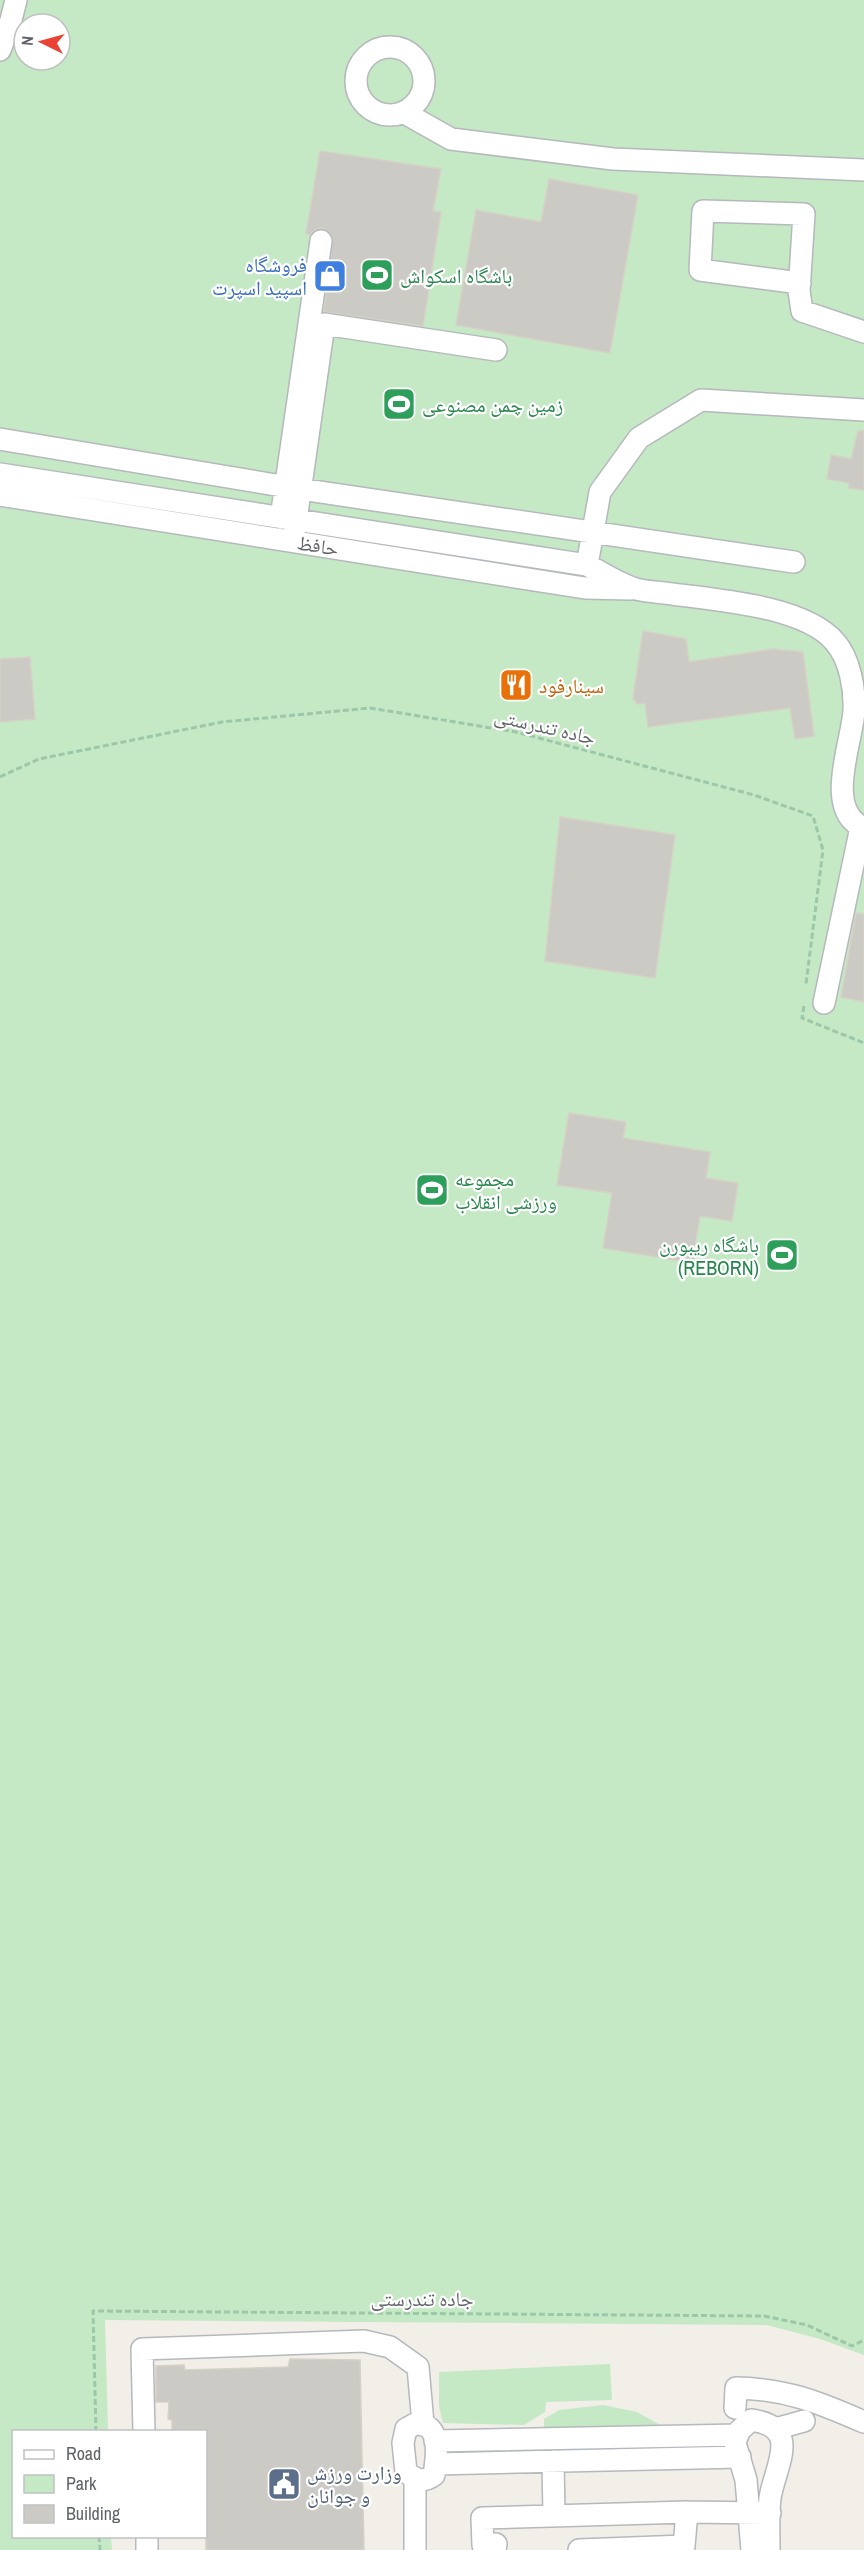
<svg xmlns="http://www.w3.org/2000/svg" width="864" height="2550" viewBox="0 0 864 2550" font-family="'Archivo Narrow','Noto Naskh Arabic',sans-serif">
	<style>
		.green { fill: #c5e8c5; fill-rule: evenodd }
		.building { fill: #cccac5; stroke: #d6d1c6; stroke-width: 1.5 }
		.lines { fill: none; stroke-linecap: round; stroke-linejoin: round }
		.minor-casing { stroke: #b5b8bc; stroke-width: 24 }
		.path { stroke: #9cc7a9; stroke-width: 3; stroke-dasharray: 6 3; stroke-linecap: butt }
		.minor { stroke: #fff; stroke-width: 21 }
		.labels { text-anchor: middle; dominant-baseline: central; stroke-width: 4.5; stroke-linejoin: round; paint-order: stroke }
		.shop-label { font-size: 20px; fill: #366cbe; stroke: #fff; text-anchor: end }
		.leisure-label { font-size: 20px; fill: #27864d; stroke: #fff; text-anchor: start }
		.street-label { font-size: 20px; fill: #5f6368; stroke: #fff }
		.food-label { font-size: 20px; fill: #c56008; stroke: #fff; text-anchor: start }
		.service-label { font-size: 20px; fill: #4e5e75; stroke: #fff; text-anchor: start }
	</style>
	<rect width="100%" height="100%" fill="#f1efe8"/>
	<path class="green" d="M0,0H864V2355L820,2339L767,2325L105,2320L108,2431L14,2432V2536L111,2537L112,2550H0ZM24,24H60V60H24Z
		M610,2364L612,2400L546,2402L545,2412L524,2425L443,2423L439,2407V2372Z
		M603,2405L637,2412L662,2426L544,2430V2419L559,2410Z"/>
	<path class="building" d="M320,151L441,169L433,211L441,212L423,326L324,312L333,237L328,231L322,228L316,229L310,235L306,234Z
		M549,179L638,195L610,353L456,325L476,210L541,222Z
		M858,431H864V490L848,488L849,483L827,479L831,455L851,459Z
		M643,631L686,639L689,662L773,649L803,652L814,736L795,739L790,708L648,727L645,703L637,704L633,698Z
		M30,657L35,719L0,722V659Z
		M560,817L675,835L655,978L545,961Z
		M856,913L864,914V1002L841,997Z
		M569,1113L626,1122L623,1138L710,1152L706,1178L738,1183L732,1221L700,1216L692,1263L603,1248L612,1193L557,1185Z
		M290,2359L360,2360L364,2550H206V2432H172V2420L168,2419L169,2402H156V2366L184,2365L185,2370L288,2367Z"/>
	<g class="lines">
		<g class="minor-casing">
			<path id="minor" d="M356 81a34 34 0 1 1 68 0a34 34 0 1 1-68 0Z
				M0,50L11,20L16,0
				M403,112L451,139L613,159L864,170
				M800,283L700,270L703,211L804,214L799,291L802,311L864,332
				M0,439L300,489L794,562
				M0,474L587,565C603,573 619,584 636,589C647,592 661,592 672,594C717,600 805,606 835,642C850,659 855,689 854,711C852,743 823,811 864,828
				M0,495L585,588L631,589
				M281,518L321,241
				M294,534L324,324L496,350
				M587,565L600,492L639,438L701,400L864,410
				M824,1003L861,827
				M735,2408L736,2388C787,2389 818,2402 864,2422
				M415,2424C442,2422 437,2456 434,2475C423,2483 416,2480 406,2472L403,2443L406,2429Z
				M775,2429L804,2421
				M144,2432L142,2349L364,2341L390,2347L418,2367L423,2424
				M435,2441L738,2435
				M553,2461L554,2515
				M436,2464L740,2457
				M147,2536V2550
				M415,2550V2480
				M495,2550L496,2544L483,2545L482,2518L687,2512L770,2513
				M579,2550L684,2546L687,2512
				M752,2550L746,2480L735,2443L739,2431L751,2420C803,2427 775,2466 770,2498C768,2515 769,2533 769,2550"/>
		</g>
		<path class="path" d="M0,777L39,759L222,722L370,708L516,732L754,795L813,816L823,850L806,984
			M804,1006L802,1018L864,1043
			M96,2432L93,2311L764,2316L807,2325L852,2346L864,2340
			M99,2536L100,2550"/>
		<use href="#minor" class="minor"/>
	</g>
	<defs>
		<g id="stadium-square" transform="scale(1.725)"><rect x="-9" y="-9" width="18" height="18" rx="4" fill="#2e9e5b" stroke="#fff"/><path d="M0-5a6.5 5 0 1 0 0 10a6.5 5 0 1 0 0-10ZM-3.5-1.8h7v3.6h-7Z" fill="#fff"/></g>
		<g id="shop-square" transform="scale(1.725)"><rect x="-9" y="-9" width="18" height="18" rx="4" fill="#3f7fe0" stroke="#fff"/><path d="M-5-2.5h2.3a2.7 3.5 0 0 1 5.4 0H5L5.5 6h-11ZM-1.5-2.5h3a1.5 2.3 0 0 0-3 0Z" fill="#fff"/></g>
		<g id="restaurant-square" transform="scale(1.725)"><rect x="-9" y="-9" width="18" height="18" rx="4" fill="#e8710a" stroke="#fff"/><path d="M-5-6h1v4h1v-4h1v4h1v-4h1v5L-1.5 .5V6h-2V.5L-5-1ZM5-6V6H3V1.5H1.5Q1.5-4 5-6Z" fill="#fff"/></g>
		<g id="civic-square" transform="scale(1.725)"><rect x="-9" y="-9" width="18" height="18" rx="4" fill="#5c6f8a" stroke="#fff"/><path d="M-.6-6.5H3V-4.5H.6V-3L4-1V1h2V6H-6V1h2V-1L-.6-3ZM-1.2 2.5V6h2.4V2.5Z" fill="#fff"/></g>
	</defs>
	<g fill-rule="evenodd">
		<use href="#stadium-square" x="377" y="275"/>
		<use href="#shop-square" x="330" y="276"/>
		<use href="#stadium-square" x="399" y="404"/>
		<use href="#restaurant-square" x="516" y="685"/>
		<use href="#stadium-square" x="432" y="1190"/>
		<use href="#stadium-square" x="782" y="1255"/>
		<use href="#civic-square" x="284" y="2484"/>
	</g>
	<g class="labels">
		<g class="shop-label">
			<text x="307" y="264">فروشگاه<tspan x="307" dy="23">اسپید اسپرت</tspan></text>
		</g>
		<g class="leisure-label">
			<text x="400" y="275">باشگاه اسکواش</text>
			<text x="422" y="404">زمین چمن مصنوعی</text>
			<text x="455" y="1178">مجموعه<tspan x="455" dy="23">ورزشی انقلاب</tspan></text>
			<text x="759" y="1244" text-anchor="end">باشگاه ریبورن<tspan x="759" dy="23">(REBORN)</tspan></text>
		</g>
		<g class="street-label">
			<text transform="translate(318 545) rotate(9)">حافظ</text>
			<text transform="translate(545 726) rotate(13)">جاده تندرستی</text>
			<text x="422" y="2298">جاده تندرستی</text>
		</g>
		<g class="food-label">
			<text x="539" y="685">سینارفود</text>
		</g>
		<g class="service-label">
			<text x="307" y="2472">وزارت ورزش<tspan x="307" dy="23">و جوانان</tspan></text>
		</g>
	</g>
	<rect x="12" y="2430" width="195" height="108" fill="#ffffff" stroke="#bfc1c3" stroke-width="1.5"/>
	<rect x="24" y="2450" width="30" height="9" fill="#ffffff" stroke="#bfc1c3" stroke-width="1.5"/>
	<text x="66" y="2460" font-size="18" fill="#5f6368">Road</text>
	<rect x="24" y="2475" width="30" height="18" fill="#c5e8c5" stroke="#bfc1c3" stroke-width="1.5"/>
	<text x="66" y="2490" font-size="18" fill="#5f6368">Park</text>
	<rect x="24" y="2505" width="30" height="18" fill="#cccac5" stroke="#bfc1c3" stroke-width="1.5"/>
	<text x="66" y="2520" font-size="18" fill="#5f6368">Building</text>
	<g transform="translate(42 42) rotate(275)"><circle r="28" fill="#ffffff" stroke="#bfc1c3" stroke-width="1.5"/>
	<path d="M0-4.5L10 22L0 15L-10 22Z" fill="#ea4335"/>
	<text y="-9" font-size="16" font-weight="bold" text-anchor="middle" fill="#5f6368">N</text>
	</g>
</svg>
